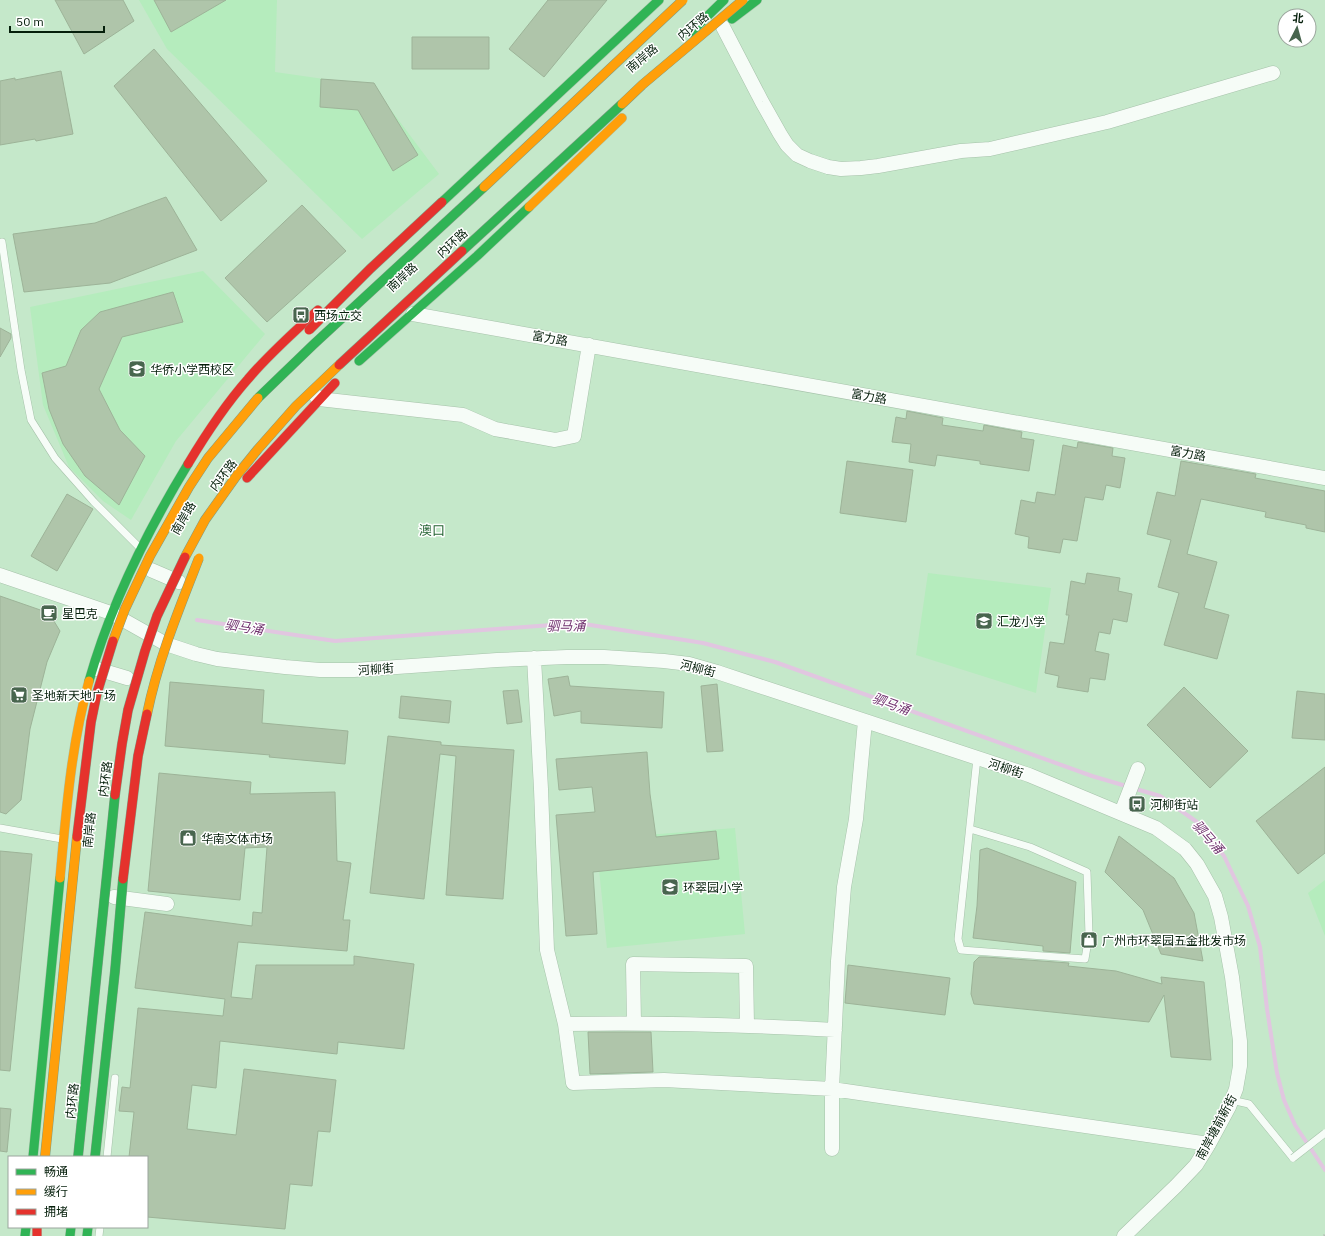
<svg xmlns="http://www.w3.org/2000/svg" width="1325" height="1236" viewBox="0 0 1325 1236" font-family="'IBM Plex Sans','Noto Sans SC',sans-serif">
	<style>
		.built { fill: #b5ecbd }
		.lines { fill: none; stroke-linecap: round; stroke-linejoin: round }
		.stream { stroke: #e1c6e0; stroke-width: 4 }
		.building { fill: #afc5aa; stroke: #9db398 }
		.lane-casing { stroke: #a6c2aa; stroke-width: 8 }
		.street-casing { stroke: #a6c2aa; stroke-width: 15 }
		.fast-casing { stroke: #a6c2aa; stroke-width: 10 }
		.slow-casing { stroke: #a6c2aa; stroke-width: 10 }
		.jam-casing { stroke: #a6c2aa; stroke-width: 10 }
		.lane { stroke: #f6fcf7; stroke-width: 7 }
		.street { stroke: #f6fcf7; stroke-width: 14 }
		.fast { stroke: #30b455; stroke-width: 9 }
		.slow { stroke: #ff9f0a; stroke-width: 9 }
		.jam { stroke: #e5322d; stroke-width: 9 }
		.rail { stroke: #b7c0b8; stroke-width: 3; stroke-dasharray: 7 7; stroke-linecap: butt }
		.lane-bridge-casing { stroke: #a6c2aa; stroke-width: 8; stroke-linecap: butt }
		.fast-bridge-casing { stroke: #7f9c84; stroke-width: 10; stroke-linecap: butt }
		.slow-bridge-casing { stroke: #7f9c84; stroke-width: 10; stroke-linecap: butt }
		.jam-bridge-casing { stroke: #7f9c84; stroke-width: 10; stroke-linecap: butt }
		.lane-bridge { stroke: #f6fcf7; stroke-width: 7 }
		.fast-bridge { stroke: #30b455; stroke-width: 9 }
		.slow-bridge { stroke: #ff9f0a; stroke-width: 9 }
		.jam-bridge { stroke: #e5322d; stroke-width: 9 }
		.labels { text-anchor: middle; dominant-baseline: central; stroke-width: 3; stroke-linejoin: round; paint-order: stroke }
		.street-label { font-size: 12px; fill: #051f0b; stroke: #fff }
		.poi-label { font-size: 12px; fill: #051f0b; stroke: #fff; text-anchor: start }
		.neighbourhood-label { font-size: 13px; fill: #266434; stroke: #fff }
		.water-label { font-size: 13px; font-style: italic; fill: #70316e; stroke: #fff }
	</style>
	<rect width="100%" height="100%" fill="#c5e8ca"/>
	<path class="built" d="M139,0H277L275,72L373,86L439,174L362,239L167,49Z
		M203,271L265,334L176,441L131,520L103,501L69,467L43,405L30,307Z
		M928,573L1051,588L1036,693L916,655Z
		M735,828L745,934L607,948L596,839Z
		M1325,880V936L1308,893Z"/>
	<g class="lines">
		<path class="stream" d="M197,620L335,641L578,623L703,643L775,662L1092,776L1160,796L1197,822L1224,856L1248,906L1260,947L1267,1009L1277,1073L1284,1100L1295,1125L1325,1170"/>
	</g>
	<path class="building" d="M55,0H123L134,21L84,54Z
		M154,0H226L171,32Z
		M548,0H607L544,77L509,49Z
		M412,37H489V69H412Z
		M154,49L267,181L221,221L114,86Z
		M61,71L73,134L36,141L35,139L0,145V81L15,78V80Z
		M321,79L374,83L418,155L393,171L358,110L320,107Z
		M166,197L197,250L110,283L24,292L13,234L95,223Z
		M302,205L346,251L267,322L225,278Z
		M173,292L183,322L122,337L99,389L120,430L145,456L119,505L85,476L63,444L49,409L42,373L66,366L81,330L100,312Z
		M0,328L11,334V338L0,357Z
		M907,411L943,418L942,425L983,431L984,425L1022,432L1021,438L1034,440L1029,471L980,464V461L937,455L935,466L909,462L911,444L892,442L896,417L906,419Z
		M1078,442L1113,448L1112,456L1125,458L1120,488L1106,485L1103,500L1085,497L1077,541L1063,539L1060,553L1028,548L1029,537L1015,534L1021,500L1035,503L1037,492L1055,495L1063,445L1077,448Z
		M847,461L913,470L906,522L840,513Z
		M1181,461L1256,474L1255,478L1325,491V532L1306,528V525L1265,517L1266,512L1201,499L1187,554L1217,562L1204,608L1229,615L1217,659L1164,645L1179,593L1158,587L1171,540L1147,534L1157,492L1175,496Z
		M67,494L93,509L57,571L31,556Z
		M1087,573L1120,578L1118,591L1132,594L1127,622L1113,619L1110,634L1099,632L1095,651L1109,654L1105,680L1090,678L1088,692L1057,687L1059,676L1045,673L1050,642L1064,644L1069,615H1066L1071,581L1085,584Z
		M0,596L49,613L60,631L47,662L30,729L21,800L6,814L0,812Z
		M568,676L570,686L664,692L662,728L581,723V711L554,716L548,679Z
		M170,682L264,690L262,723L348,731L345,764L269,757L270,755L165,746Z
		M717,684L723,751L707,752L701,686Z
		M1184,687L1248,751L1210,788L1147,725Z
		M518,690L522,722L507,724L503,691Z
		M1297,691L1325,694V740L1292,738Z
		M401,696L451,701L449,723L399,718Z
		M388,736L441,742V745L514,750L503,899L446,895L456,756L440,754L424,899L370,893Z
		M647,752L650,794L656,837L716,831L719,859L593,872L597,934L566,936L556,815L595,812L592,787L559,790L556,759Z
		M1325,767V853L1298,874L1256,821Z
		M159,773L251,782L250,794L335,792L337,861L351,863L343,920H350L347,951L238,942L231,997L252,999L256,965H354V956L414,964L404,1049L338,1042L337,1054L220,1041L216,1088L192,1085L187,1129L236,1135L244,1069L336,1080L330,1132L318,1131L312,1186L290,1184L285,1229L147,1217V1157H129L134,1112L119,1111L122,1087L130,1088L138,1008L223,1016L225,999L135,988L145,912L252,926L253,912L262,913L267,847L245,848L240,900L148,891Z
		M1119,836L1174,878L1194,913L1203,961L1161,954L1143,910L1105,872Z
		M987,848L1076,882L1070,953L1043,951V946L973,938L977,906L980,850Z
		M0,851L32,854L10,1071L0,1070Z
		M979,957H986L1069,963L1068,966L1116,971L1162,984L1161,977L1204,982L1211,1060L1171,1057L1164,995L1149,1022L974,1004L971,994L974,962Z
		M848,965L950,978L945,1015L845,1003Z
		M588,1032H651L653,1072L590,1074Z
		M0,1108L11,1109L7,1152L0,1151Z"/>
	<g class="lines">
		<g class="lane-casing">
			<path id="lane" d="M2,242L21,370L31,420L55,458L94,502L139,547
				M0,828L62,839
				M970,829L1030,847L1087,872L1089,935L1085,959L961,950L958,939L977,758
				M1231,1100L1249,1104L1293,1158
				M107,1157L115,1078
				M99,1236L100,1227"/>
		</g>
		<g class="street-casing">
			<path id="street" d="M723,27L762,102L780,134L787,145L797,155L810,161L828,167L841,169L861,168L878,166L961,151L990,149L1107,122L1273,73
				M413,314L1325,478
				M315,395L319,399L463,415L495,429L555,440L574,436L589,345
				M151,570L179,582
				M0,575L111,613L166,644L196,654L217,659L285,667L320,670H354L497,660L567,657H604L664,661L689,664L717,672L1029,775L1156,828L1185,849L1197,864L1215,896L1221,917L1232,977L1240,1041V1066L1236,1089L1229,1107L1209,1144L1196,1165L1176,1186L1124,1236
				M534,658L541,789L547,950L565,1024L573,1083L664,1080L832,1089L1209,1144
				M97,669L127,678
				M1121,813L1138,769
				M114,897L167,904
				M634,1023L633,964L746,966L747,1025
				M565,1024C655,1022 745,1025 835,1030
				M832,1149V1089L838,961L844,887L856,819L865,721"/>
		</g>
		<g class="fast-casing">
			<path id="fast" d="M732,19L757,0
				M690,33L724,0
				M442,202L659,0
				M359,361L477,256L529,207
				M89,681C111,603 146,533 188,464
				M33,1157L60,878
				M25,1236L26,1227
				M70,1236L71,1227
				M87,1236L88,1227"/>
		</g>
		<g class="slow-casing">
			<path id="slow" d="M529,207L622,118
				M60,878C66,813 71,745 89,681"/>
		</g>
		<g class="jam-casing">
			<path id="jam" d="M188,464C206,434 225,405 248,379C269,354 294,332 318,310
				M247,478L335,383
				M37,1227V1236"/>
		</g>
		<use href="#lane" class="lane"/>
		<use href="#street" class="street"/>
		<use href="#fast" class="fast"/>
		<use href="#slow" class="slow"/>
		<use href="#jam" class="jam"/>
		<path class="rail" d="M1324,1236L1325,1235"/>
		<g class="lane-bridge-casing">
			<path id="lane-bridge" d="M1293,1158L1325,1133"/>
		</g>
		<g class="fast-bridge-casing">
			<path id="fast-bridge" d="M462,251L622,104
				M258,398L314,344L484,187
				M78,1157L115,795
				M95,1157L115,971L123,879"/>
		</g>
		<g class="slow-bridge-casing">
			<path id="slow-bridge" d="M622,104L642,85L743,0
				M484,187L683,0
				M185,557L205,520L237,475L258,449L296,406L339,365
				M113,641L125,609L150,556L189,487L208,458L258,398
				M147,714C158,660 179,609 199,558
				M45,1157L77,837"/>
		</g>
		<g class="jam-bridge-casing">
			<path id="jam-bridge" d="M309,330L370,269L442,202
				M339,365L462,251
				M115,795L122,744L128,710L145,651L157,616L185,557
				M77,837L91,722L97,693L113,641
				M123,879L138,756L147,714"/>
		</g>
		<use href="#lane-bridge" class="lane-bridge"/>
		<use href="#fast-bridge" class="fast-bridge"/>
		<use href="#slow-bridge" class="slow-bridge"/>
		<use href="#jam-bridge" class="jam-bridge"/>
	</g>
	<defs>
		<g id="bus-square" transform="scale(0.9)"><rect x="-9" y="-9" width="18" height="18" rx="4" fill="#48654e" stroke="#fff"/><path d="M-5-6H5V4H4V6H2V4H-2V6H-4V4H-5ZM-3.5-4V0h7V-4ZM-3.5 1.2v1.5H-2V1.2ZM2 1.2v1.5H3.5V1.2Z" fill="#fff"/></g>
		<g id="school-square" transform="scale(0.9)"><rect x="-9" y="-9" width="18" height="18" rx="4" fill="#48654e" stroke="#fff"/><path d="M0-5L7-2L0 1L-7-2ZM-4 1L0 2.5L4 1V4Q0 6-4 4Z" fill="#fff"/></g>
		<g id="cafe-square" transform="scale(0.9)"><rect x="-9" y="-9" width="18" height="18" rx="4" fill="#48654e" stroke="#fff"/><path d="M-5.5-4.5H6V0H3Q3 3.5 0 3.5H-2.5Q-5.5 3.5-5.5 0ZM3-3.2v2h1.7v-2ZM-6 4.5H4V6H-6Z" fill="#fff"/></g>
		<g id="supermarket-square" transform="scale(0.9)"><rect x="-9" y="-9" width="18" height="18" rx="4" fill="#48654e" stroke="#fff"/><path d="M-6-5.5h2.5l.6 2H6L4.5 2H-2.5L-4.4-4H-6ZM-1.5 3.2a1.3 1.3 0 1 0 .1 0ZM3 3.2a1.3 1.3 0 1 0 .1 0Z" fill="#fff"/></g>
		<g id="shop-square" transform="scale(0.9)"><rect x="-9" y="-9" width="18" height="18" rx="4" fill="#48654e" stroke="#fff"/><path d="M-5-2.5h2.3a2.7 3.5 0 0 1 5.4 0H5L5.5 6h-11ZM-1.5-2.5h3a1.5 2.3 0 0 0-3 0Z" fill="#fff"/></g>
	</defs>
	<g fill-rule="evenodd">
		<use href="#bus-square" x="301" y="315"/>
		<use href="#school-square" x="137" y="369"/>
		<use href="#cafe-square" x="49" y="613"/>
		<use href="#school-square" x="984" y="621"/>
		<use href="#supermarket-square" x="19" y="695"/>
		<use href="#bus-square" x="1137" y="804"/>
		<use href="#shop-square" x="188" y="838"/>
		<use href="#school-square" x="670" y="887"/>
		<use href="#shop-square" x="1089" y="940"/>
	</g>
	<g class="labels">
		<g class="street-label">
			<text transform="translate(693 26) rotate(-40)">内环路</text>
			<text transform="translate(642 58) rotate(-40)">南岸路</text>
			<text transform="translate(452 243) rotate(-42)">内环路</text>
			<text transform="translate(402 277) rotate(-43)">南岸路</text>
			<text transform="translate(550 338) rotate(10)">富力路</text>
			<text transform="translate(869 396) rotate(10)">富力路</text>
			<text transform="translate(1188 453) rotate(10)">富力路</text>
			<text transform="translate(223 475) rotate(-53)">内环路</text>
			<text transform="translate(183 518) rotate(-60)">南岸路</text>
			<text transform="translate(698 668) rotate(14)">河柳街</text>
			<text transform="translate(376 669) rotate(-4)">河柳街</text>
			<text transform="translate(1006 768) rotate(18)">河柳街</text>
			<text transform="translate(105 779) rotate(-83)">内环路</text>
			<text transform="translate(89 830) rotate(-84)">南岸路</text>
			<text transform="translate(72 1101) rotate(-84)">内环路</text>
			<text transform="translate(1216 1127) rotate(-62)">南岸塘前新街</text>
		</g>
		<g class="poi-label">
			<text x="314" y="315">西场立交</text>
			<text x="150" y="369">华侨小学西校区</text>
			<text x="62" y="613">星巴克</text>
			<text x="997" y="621">汇龙小学</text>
			<text x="32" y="695">圣地新天地广场</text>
			<text x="1150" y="804">河柳街站</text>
			<text x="201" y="838">华南文体市场</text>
			<text x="683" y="887">环翠园小学</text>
			<text x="1102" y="940">广州市环翠园五金批发市场</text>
		</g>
		<g class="neighbourhood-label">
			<text x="432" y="530">澳口</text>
		</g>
		<g class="water-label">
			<text transform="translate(566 626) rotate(-1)">驷马涌</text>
			<text transform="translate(244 627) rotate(9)">驷马涌</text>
			<text transform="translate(891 704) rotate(20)">驷马涌</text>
			<text transform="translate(1208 837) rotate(49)">驷马涌</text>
		</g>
	</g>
	<rect x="8" y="1156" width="140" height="72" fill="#ffffff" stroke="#9ba59d"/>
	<rect x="16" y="1169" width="20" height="6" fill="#30b455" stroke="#9ba59d"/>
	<text x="44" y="1176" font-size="12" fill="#051f0b">畅通</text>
	<rect x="16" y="1189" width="20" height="6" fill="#ff9f0a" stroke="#9ba59d"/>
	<text x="44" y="1196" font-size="12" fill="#051f0b">缓行</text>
	<rect x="16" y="1209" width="20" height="6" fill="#e5322d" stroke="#9ba59d"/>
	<text x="44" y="1216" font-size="12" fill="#051f0b">拥堵</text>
	<g transform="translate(1297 28) rotate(6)"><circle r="19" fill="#ffffff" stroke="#9ba59d"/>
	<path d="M0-3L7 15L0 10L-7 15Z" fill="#48654e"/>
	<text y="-6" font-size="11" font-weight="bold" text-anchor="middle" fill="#051f0b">北</text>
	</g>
	<path d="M10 26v6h94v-6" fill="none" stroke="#051f0b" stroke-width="2"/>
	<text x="16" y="26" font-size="12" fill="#051f0b" stroke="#ffffff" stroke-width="3" paint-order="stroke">50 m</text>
</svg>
